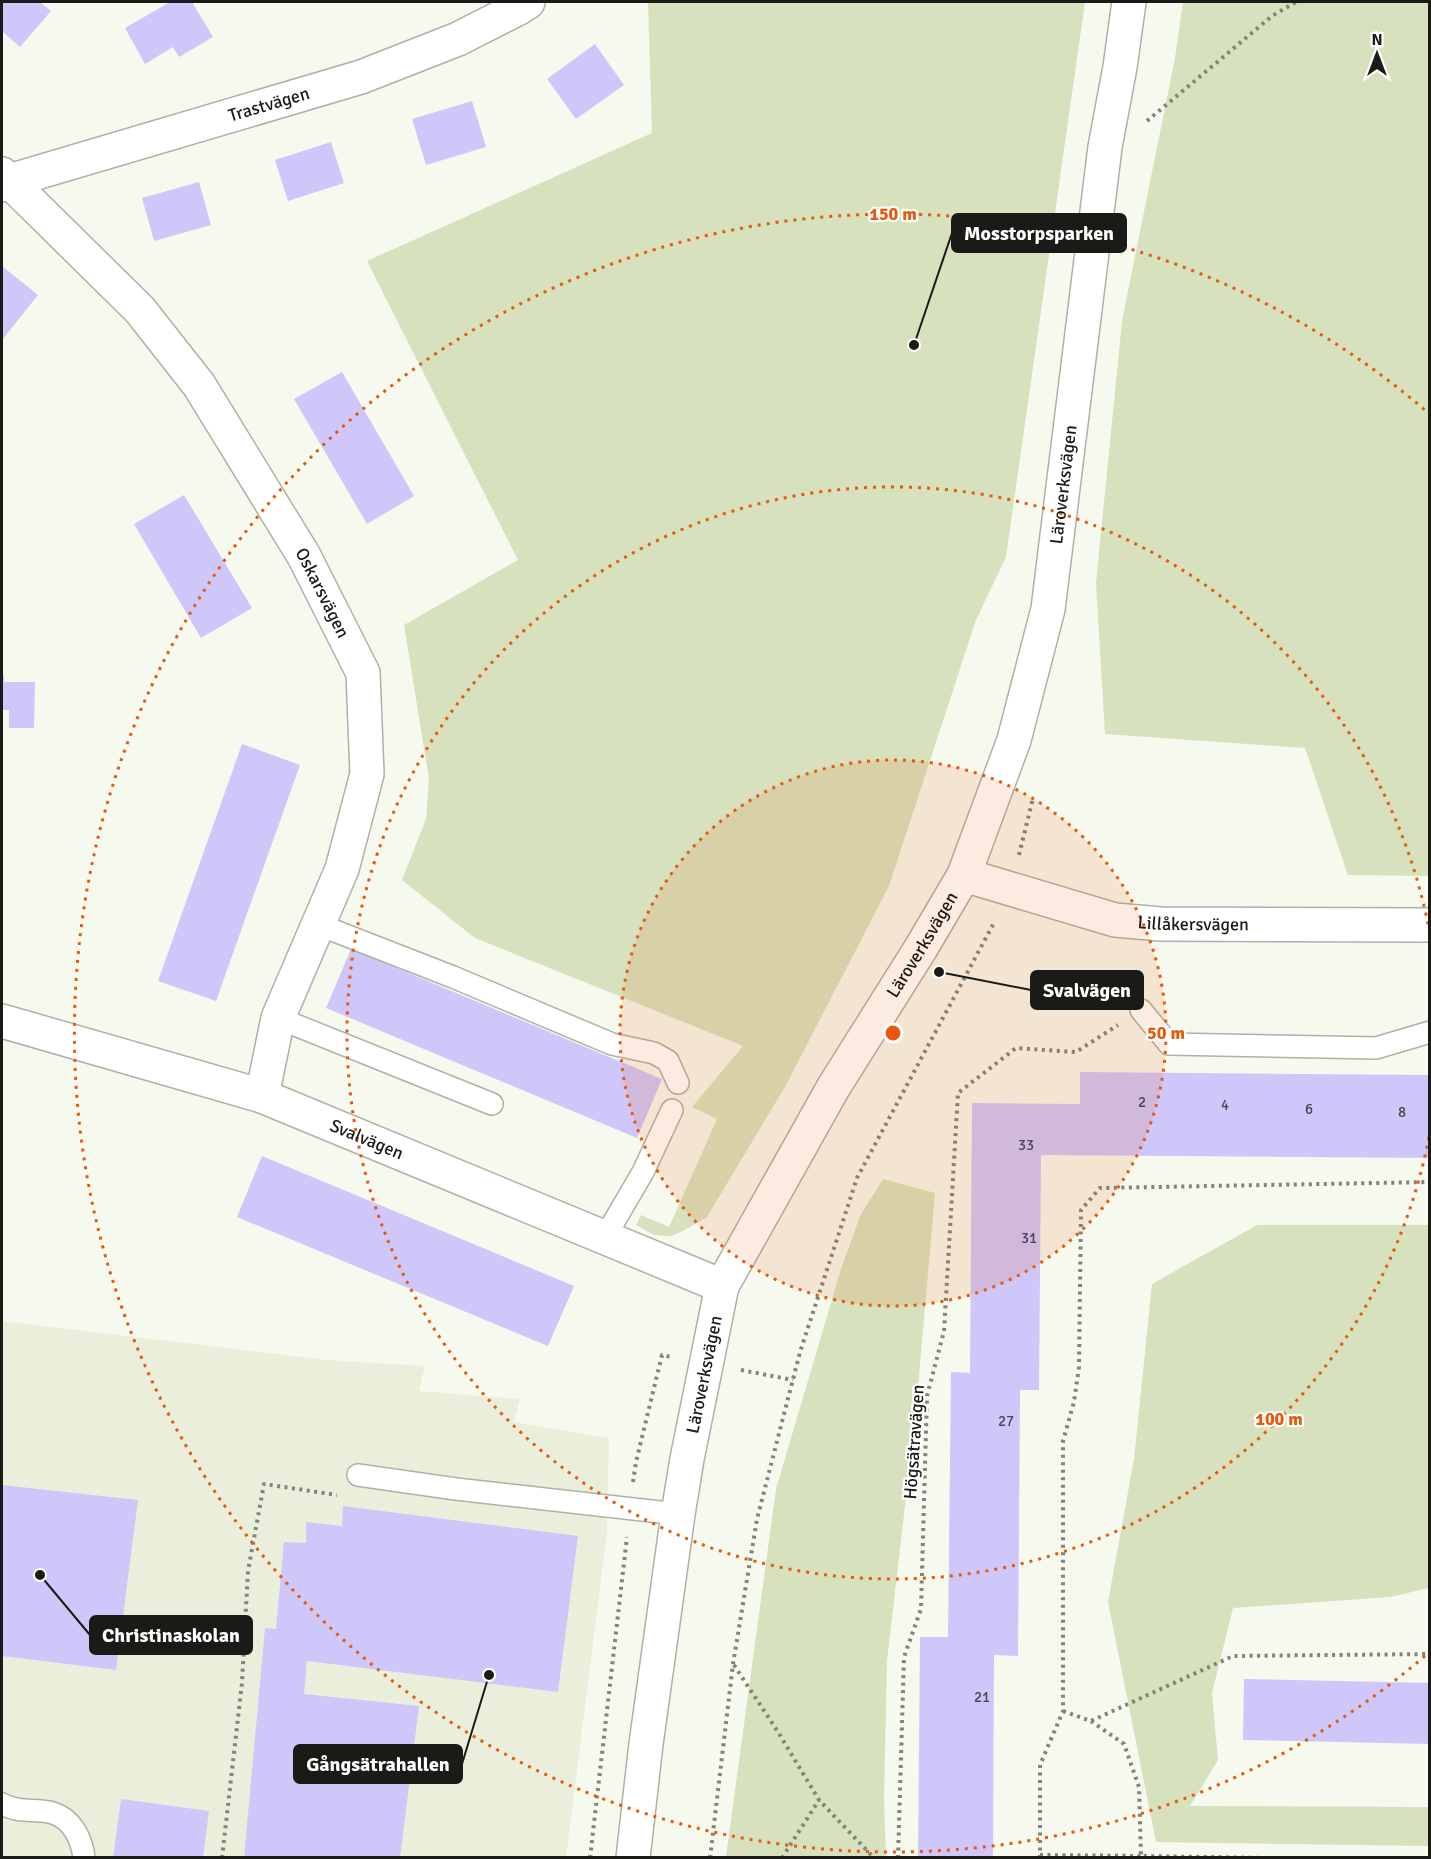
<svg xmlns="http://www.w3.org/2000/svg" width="1431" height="1859" viewBox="0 0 1431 1859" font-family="Signika,sans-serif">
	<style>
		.built { fill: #eaefdc }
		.green { fill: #d7e1bd }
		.building { fill: #cfc6f9 }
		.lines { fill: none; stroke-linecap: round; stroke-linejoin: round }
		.service-casing { stroke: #aeb1a6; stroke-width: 24 }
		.minor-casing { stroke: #aeb1a6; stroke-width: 36 }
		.path { stroke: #81837c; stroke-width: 4; stroke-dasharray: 3 4.5; stroke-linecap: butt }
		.service { stroke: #fff; stroke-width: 21 }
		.minor { stroke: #fff; stroke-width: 33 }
		.ring { fill: none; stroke: #e8590c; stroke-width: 3; stroke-dasharray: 3 6 }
		.labels { text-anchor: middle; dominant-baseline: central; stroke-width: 4.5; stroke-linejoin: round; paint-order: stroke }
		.number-label { font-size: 15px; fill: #474650 }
		.street-label { font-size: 18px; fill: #1a1b17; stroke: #fff }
		.centre { fill: #e8590c; stroke: #fff; stroke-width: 3 }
		.ring-label { font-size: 18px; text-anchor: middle; font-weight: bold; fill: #e8590c; stroke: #fff; stroke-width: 4.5; stroke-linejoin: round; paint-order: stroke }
		.leader { fill: none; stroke: #1a1b17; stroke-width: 2 }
		.callout-dot { fill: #1a1b17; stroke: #fff; stroke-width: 2 }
		.callout { fill: #1a1b17; stroke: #1a1b17; stroke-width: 2 }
		.callout-label { font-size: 20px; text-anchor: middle; font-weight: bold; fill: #fff }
	</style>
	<rect width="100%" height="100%" fill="#f6f9ee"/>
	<path class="built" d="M2,1321L327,1360L425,1366L419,1391L520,1399L514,1422L609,1438L607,1532L566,1857L2,1858Z"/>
	<path class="green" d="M648,2H1085L1006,557L976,620L889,886L785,1087L707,1217L683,1231L671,1236L654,1235L636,1225L641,1215L669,1227L717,1119L692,1107L743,1046L475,938L402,880L426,819L429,779L404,625L518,560L367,261L652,133Z
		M1183,2H1429V876L1348,875L1305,748L1105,734L1096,583L1122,321L1175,58Z
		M883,1179L935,1193L916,1411L887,1661L884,1799L886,1857H726L776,1489L841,1269L860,1216Z
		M1257,1225H1429V1588L1390,1597L1233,1608L1212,1693L1218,1760L1190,1806L1429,1807V1846L1156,1842L1108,1602L1134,1459L1152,1284Z"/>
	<path class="building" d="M2,2H40L51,11L20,47L2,31Z
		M170,2H192L213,37L179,57L173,47L145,64L125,28Z
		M595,44L624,85L576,119L547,79Z
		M472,101L486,147L426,165L412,119Z
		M331,142L344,183L288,201L275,160Z
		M199,182L211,225L154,241L142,198Z
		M2,266L38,295L2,340Z
		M342,372L414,496L367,524L294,399Z
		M184,495L252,608L201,638L134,524Z
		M2,675H4V682H35L34,728H9V710H2Z
		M242,744L300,765L216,1001L158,981Z
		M351,949L662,1079L637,1138L326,1008Z
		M1080,1072L1430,1075V1158L1041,1155L1039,1390H1020L1018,1656L994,1655L993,1858H918L920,1637H948L951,1372L970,1373L972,1103L1080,1104Z
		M262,1156L574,1286L548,1346L237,1217Z
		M2,1485L138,1500L116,1670L2,1656Z
		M343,1506L578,1536L558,1692L307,1661L304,1694L419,1706L400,1858H244L265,1628L276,1629L284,1542L306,1543V1522L342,1526Z
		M1244,1679L1430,1683V1744L1243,1740Z
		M121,1799L209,1811L203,1858H113Z"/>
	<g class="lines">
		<g class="service-casing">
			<path id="service" d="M317,924L453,977L612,1044L654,1053L668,1061L678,1083
				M1141,1010L1169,1044L1376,1048L1430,1032
				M278,1018L492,1104
				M605,1237L643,1172L672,1110
				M358,1475L456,1489L678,1514
				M2,1804C21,1814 35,1808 53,1813C72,1819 82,1839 84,1858"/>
		</g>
		<g class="minor-casing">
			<g id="minor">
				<path id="s1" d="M2,174L140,310L199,385L304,556L363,673L367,774L342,869L278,1018L262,1096"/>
				<path id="s2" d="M2,185L9,181L361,77L458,39L519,8L528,2"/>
				<path id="s3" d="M964,875L1115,920L1161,924L1430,925"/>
				<path id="s4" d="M2,1021L262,1096L722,1286"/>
				<path id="s5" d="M633,1858L646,1744L678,1514L687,1459L722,1286L833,1088L921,948L964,875L1014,740L1048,609L1105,147L1120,67L1129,2"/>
			</g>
		</g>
		<path class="path" d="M1147,121L1272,16L1296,2
			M1019,855L1033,798
			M741,1370L793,1380
			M633,1482L636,1462L662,1355L671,1357
			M734,1665L778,1732L819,1800L874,1858
			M1063,1711L1091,1721L1233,1656L1430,1654
			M1091,1721L1124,1744L1139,1787L1141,1856L1267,1858
			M1040,1855L1141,1856
			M222,1858L242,1683L248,1571L264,1484L337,1495
			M590,1858L627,1537
			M710,1858L733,1664L757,1519L800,1352L857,1178L995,921
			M782,1858L819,1800
			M898,1858L904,1657L921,1609L927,1396L944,1331L958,1093L1016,1048L1076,1052L1118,1025
			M1040,1858V1765L1063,1711V1441L1074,1402L1079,1367L1081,1210L1100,1188L1430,1182"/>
		<use href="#service" class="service"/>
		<use href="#minor" class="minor"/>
	</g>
	<circle cx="893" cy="1033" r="273" fill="#e8590c" fill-opacity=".12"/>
	<g class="ring">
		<circle cx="893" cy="1033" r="273"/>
		<path d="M1429 1137A546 546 0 1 1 1429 929"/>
		<path d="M1425 1656A819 819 0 1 1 1425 410"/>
	</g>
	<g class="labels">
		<g class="number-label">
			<text x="1142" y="1102">2</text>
			<text x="1225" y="1105">4</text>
			<text x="1309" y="1109">6</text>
			<text x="1402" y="1112">8</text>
			<text x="1026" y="1145">33</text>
			<text x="1029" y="1238">31</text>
			<text x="1006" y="1421">27</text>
			<text x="982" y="1697">21</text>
		</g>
		<g class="street-label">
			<text stroke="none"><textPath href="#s2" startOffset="279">Trastvägen</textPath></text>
			<text stroke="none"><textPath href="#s5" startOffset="1461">Läroverksvägen</textPath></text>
			<text stroke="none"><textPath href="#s1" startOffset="531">Oskarsvägen</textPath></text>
			<text stroke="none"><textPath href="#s3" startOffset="236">Lillåkersvägen</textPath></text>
			<text stroke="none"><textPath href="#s5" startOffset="975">Läroverksvägen</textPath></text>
			<text stroke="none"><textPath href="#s4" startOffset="384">Svalvägen</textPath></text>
			<text stroke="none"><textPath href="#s5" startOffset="489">Läroverksvägen</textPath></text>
			<text transform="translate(914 1442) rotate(-86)">Högsätravägen</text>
		</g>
	</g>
	<circle cx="893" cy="1033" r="9" class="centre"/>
	<g class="ring-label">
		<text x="893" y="220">150 m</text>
		<text x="1166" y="1039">50 m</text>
		<text x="1279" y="1425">100 m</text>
	</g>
	<path class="leader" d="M914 345L952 233M939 972L1031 990M40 1575L90 1635M489 1675L462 1764"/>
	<g class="callout-dot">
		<circle cx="914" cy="345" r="6"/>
		<circle cx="939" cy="972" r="6"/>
		<circle cx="40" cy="1575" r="6"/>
		<circle cx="489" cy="1675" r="6"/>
	</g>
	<g class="callout">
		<rect x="952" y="214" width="174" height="38" rx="6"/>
		<rect x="1031" y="971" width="112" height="38" rx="6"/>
		<rect x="90" y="1616" width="162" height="38" rx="6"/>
		<rect x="294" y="1745" width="168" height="38" rx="6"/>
	</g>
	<g class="callout-label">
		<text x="1039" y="240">Mosstorpsparken</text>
		<text x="1087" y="997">Svalvägen</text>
		<text x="171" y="1642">Christinaskolan</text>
		<text x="378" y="1771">Gångsätrahallen</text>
	</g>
	<rect width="1431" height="1859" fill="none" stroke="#1a1b17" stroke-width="6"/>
	<g transform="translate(1377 54)" stroke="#ffffff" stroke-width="4.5" paint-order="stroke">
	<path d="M0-4.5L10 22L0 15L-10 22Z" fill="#1a1b17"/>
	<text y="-9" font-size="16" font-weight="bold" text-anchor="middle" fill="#1a1b17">N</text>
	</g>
</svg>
